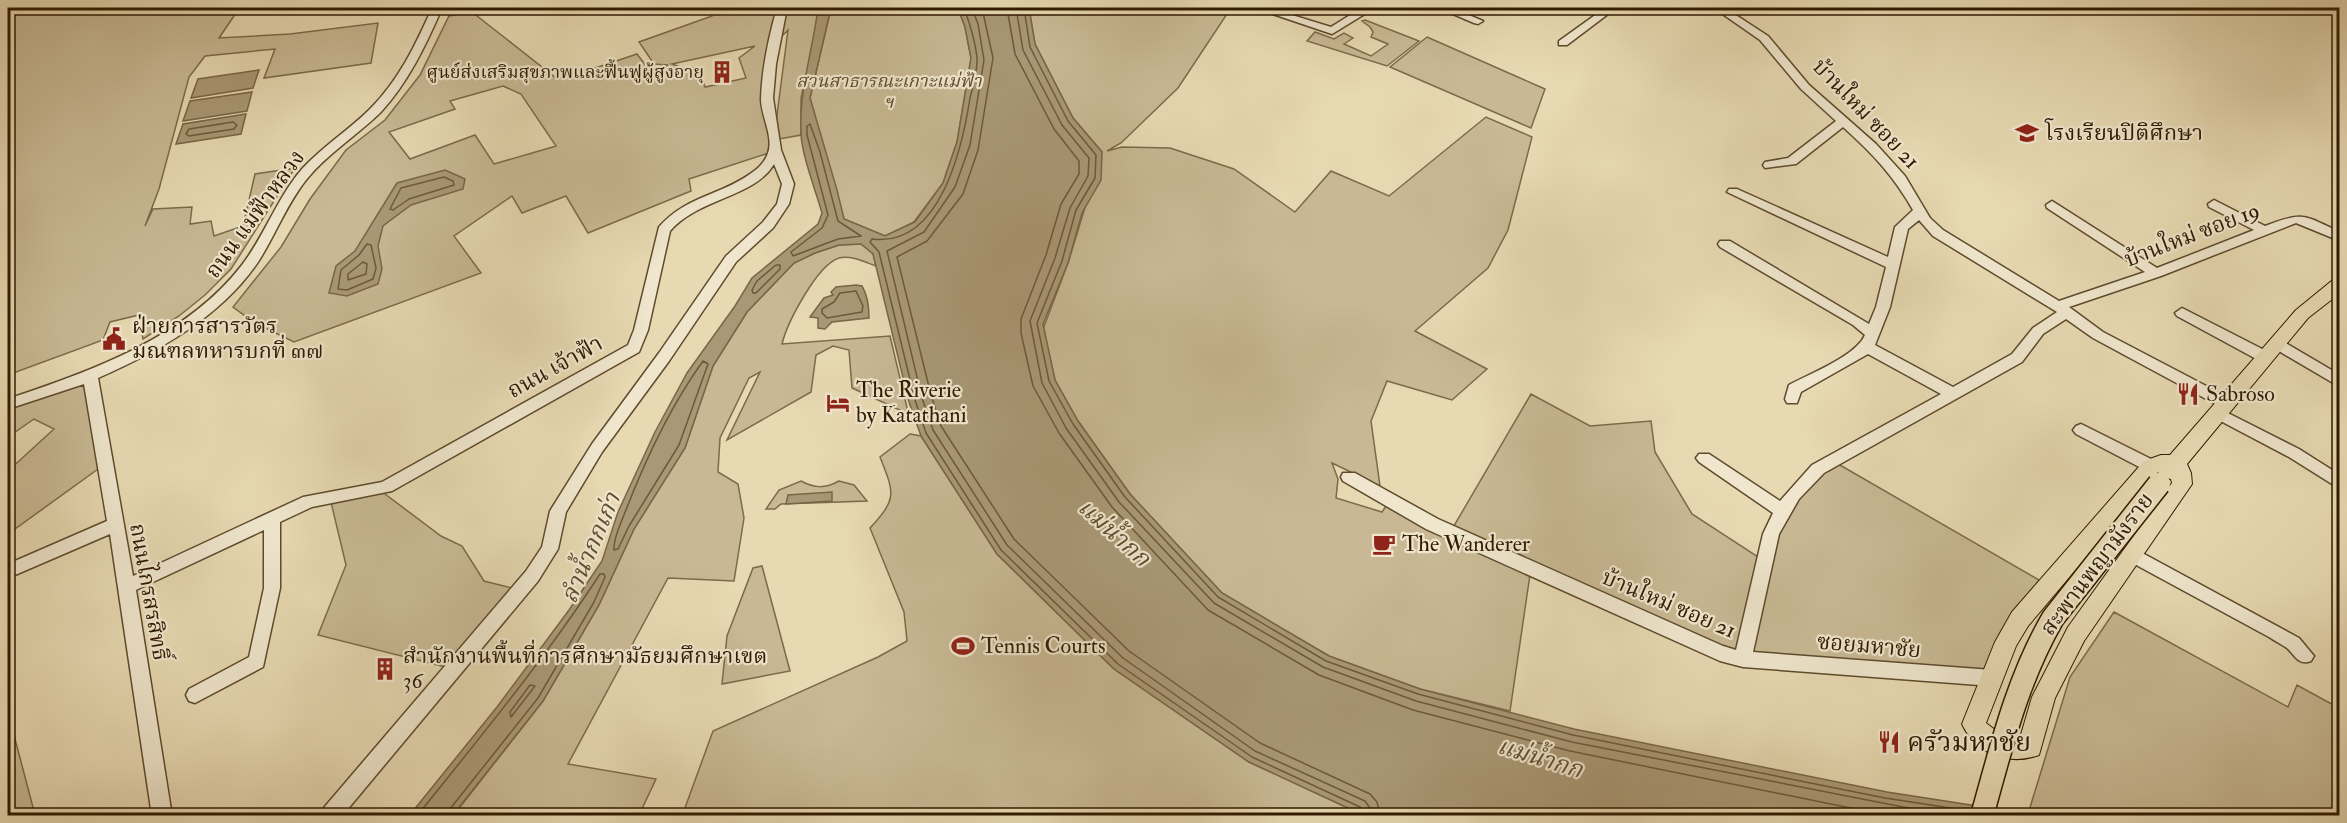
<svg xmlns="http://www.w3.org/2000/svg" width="2347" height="823" viewBox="0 0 2347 823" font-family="'IM FELL Double Pica','Noto Serif Thai',serif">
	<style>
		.green { fill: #c8b994; stroke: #7c6a4a; stroke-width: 1.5; fill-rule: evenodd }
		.water { fill: #a99875; stroke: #796646; stroke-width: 1.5 }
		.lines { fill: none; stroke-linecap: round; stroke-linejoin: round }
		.shore { stroke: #6d593a; stroke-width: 1.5 }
		.minor-casing { stroke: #5e4a2c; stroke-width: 3 }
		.major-casing { stroke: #311a00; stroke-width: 2 }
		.minor { fill: #efe6cd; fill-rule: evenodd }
		.major { fill: #e7d9b2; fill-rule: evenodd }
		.major-bridge-casing { stroke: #311a00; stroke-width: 25; stroke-linecap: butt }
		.major-bridge { stroke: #e7d9b2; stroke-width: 22 }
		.labels { text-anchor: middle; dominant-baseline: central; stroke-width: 4.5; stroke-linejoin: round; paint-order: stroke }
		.far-poi-label { font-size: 18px; fill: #311a00; stroke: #efe6cd; text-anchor: end }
		.far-park-label { font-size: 18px; font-style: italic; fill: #5e4a2c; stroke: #efe6cd }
		.street-label { font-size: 22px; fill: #311a00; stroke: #efe6cd }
		.poi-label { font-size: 22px; fill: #311a00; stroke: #efe6cd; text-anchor: start }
		.water-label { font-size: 24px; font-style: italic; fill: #614c2f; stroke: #efe6cd }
		.near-poi-label { font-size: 27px; fill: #311a00; stroke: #efe6cd; text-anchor: start }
	</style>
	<rect width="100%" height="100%" fill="#e7d9b2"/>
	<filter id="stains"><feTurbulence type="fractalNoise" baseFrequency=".00333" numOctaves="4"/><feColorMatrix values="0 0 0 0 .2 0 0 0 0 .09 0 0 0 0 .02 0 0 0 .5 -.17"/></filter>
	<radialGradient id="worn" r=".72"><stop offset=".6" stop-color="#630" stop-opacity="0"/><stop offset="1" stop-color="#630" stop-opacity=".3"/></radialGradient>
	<path class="green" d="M8,8H282L236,13L219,38L290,34L378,23L371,63L264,78L275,49L205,56L189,77L159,189L145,226L153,209L192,207L190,224L211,221L214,236L243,226L255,174L295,168L231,269L205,295L179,316L143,339L139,315L110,322L103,340L8,375Z
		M710,8H818L815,36L801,98V135L773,140L775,151L689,179L691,191L588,233L566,196L522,213L512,196L454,236L481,273L294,342L255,323L233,307L281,247L310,199L346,150L385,120L420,75L449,16L472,12L556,78L575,75L637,54L649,70L668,65L654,64L639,42L712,16ZM788,30L774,138L767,101L776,42ZM755,46L739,58L746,78L705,87L698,67L686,69L672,64ZM503,86L521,94L556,146L494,164L475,135L410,159L389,132L455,109L450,101Z
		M831,8H958L965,27L971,58L957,142L943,183L914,222L885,236L844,219L810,98Z
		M1029,8H1229L1227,14L1178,88L1121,143L1107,151L1122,147L1170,148L1234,169L1295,212L1331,171L1389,196L1486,117L1532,137L1508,230L1488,268L1415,331L1487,369L1452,400L1387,381L1371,421L1380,486L1332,463L1338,479L1336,498L1382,512L1390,500L1451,531L1531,394L1590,426L1651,421L1655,452L1692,514L1764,561L1793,495L1833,461L2039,580L1992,678L1743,659L1531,568L1510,711L1420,689L1329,656L1222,593L1130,494L1078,421L1055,380L1043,329L1068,263L1102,152L1073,118L1035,44Z
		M1365,20L1419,41L1387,66L1307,41L1315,32L1334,39L1344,33L1353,38L1344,44L1371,56L1388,44L1371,37L1373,32L1370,27L1362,21Z
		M1427,37L1545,89L1531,128L1390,67Z
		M861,244L873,253L876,266C865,262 851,255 839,258C817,265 787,323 782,344L890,336L908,412L906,413L852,388L849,350L833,346L816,355L811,392L727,440L760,372L749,378L720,438L718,472L738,484L744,518L734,581L668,578L568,764L656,779L639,815L453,816L543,701L599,605L634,529L685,448L713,366L747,312L794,263L815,253L839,245Z
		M90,376L105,464L8,534V471L54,429L34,419L8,437V410Z
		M910,434L921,436L997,554L1114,669L1249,762L1363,815L682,816L713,731L878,657L907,641L904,612L870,528C898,498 894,493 880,457Z
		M801,481C814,488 825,489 839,481L854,485L867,501L781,504L775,509H766L779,490Z
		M381,491L441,536L462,546L484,581L520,590L453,669L318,635L346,565L330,498Z
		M762,566L790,671L722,684L727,636L753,568Z
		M2114,612L2288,707L2297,685L2339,708V815L2028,814L2070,677Z
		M8,716H9L35,815H8Z"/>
	<path class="water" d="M818,8H831L810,98L837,190L844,219L885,236L915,222L943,183L957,142L971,58L965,27L958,8H1029L1035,44L1073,118L1102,152L1101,180L1082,213L1068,263L1043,324L1055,380L1078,421L1130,494L1222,593L1329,656L1420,689L1574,729L1887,792L2036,815H1363L1249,762L1114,669L997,554L921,436L909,402L873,254L861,244L839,245L815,253L794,263L747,312L713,366L685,448L634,529L599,605L543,701L453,815L409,816L497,707L569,610L602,561L618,512L655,432L687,373L735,306L752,278L818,224L822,213C816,191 801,154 801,132C799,90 813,49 818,8Z
		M259,70L253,88L191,98L198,79Z
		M252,92L247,111L183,121L190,101Z
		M246,114L241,134L176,144L183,124Z
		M445,170L465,179L463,189L411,205L383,226L378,246L382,269L378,284L347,296L329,293L336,266L355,251L397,183Z
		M856,285L862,286C868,296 869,307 869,318L832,322L825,329L818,328V318L810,317L824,298L833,295L831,292L836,287Z
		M832,492V501L786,504L788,495Z"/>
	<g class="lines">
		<path class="shore" d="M964,8C970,24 975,40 977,57C978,70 973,86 970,98C962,149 940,248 872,239L870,242L879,252L915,400L926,433L1001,550L1118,664L1252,757L1360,807L1364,816
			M972,8L978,24L984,60L970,145L955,187L924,232L887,251L922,398L933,430L1007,545L1123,658L1255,751L1365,801L1370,808L1371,816
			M982,8L993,58L978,150L963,194L927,241L897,257L931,395L941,426L1014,539L1129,651L1260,743L1370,794L1377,802L1380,816
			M1007,8L1015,54L1054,129L1079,161V174L1061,204L1046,255L1021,319V333L1033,386L1059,433L1112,507L1208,610L1319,675L1413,710L1570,751L1890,816
			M1016,8L1023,50L1062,125L1089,158L1088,176L1070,208L1055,258L1030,321L1042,383L1066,428L1119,502L1214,603L1323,667L1416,701L1572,742L1949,816
			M1024,8L1030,47L1068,121L1096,155L1095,178L1076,210L1062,261L1037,323L1049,381L1073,424L1125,497L1218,597L1326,661L1418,694L1573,735L1885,798L1970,811
			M233,122L237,125L234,129L189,136L186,134L189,129Z
			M810,124L820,152L838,221L861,236L838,239L793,256L791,252L822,228L828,215L807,135V126Z
			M444,177L453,181L454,185L409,199L393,210L390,209L401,188Z
			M367,244L371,245L376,268L373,279L347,290L338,289L341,270L359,255Z
			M363,262L367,264L366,274L348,280V274Z
			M776,265H780V269L756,293H753L752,290L757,281Z
			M856,291L863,306L862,312L827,318L822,313V309L834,302L840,293Z
			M703,361L708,364L679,445L629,526L618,549L614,550C613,539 620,525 624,515C645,460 669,408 703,361Z
			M530,685L535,686L511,717L510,712Z
			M417,816C480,737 545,659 600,574H604L605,577L594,602L538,698L450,809L449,816"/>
		<g class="minor-casing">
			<path id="minor" d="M432,8H442C426,45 408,83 380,113C356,136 327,154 306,180C286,205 275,236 258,262C221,317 157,352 98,378L133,576L303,497L382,482L628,345L634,330L659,227C686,196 719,196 750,174C758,169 765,162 768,153C774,137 761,116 761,99C762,68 769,36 777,8H787L776,64L773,98L781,150L794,184L789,204L773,228L736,262L669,361L602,452L566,512L558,549L538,581L342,816H320L322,810L526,571L542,547L550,511L592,444L659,353L726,256L763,222L777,204L782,184L774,164C755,197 698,198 670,231L648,330L639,352L392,491L312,507L280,522V588L263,667L195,703L189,701L186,695L189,689L249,657L264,588V530L136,590L172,816H152L110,534L8,578V564L107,521L84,384L8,409V399C91,371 186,338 242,265C265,235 277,198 302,169C323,146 349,130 370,109C399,80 416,44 432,8Z
				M1255,8H1269L1331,27L1355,12L1349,8H1362L1368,12L1332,34Z
				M1439,8H1452L1483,21L1478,24L1474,23Z
				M1605,8H1616L1567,45H1559V41Z
				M1714,8H1725L1768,36L1809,85L1876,144L1905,176L1930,218L1943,230L2059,301L2145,272L2047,208L2046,205L2052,201L2157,268L2254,230L2209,207L2208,204L2214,200L2265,226C2304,211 2303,215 2340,232V241L2296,223L2161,276L2069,307L2103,332L2231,399L2233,403L2231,407H2221L2093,338L2066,319L2043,334L2022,362L1824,473L1799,499L1779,534L1753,652L1992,670L1998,673L2001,678L1998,683L1992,686L1743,667L1720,661L1426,529L1343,481L1341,477L1343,473H1355L1438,519L1723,646L1736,650L1763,534L1773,513L1699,462L1696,458L1699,454H1709L1780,501L1812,465L1941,394L1868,354L1801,392L1797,403H1787L1785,399L1789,385C1809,374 1856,356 1865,335L1853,325L1720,247L1718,244L1720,241H1730L1869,324L1876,307L1886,267L1727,192L1729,189H1737L1888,257L1895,227L1913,210C1893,175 1873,154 1843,127L1796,164L1765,168L1763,165L1765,162L1788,158L1836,121L1801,89L1760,40ZM1919,220L1933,236L2057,312L2033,328L2012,354L1953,387L1875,345L1890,307L1908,229Z
				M2182,308L2270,353L2272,357L2265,362L2260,361L2177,316L2175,313Z
				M2277,338L2340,375V387L2272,347L2270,343L2272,339Z
				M2218,408L2299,449L2340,475V489L2289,457L2213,417L2210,413L2213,409Z
				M2081,424L2157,462L2159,466L2157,470H2145L2076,434L2073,430L2076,426Z
				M2133,548L2299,638L2314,656L2311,661C2298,666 2295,655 2287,648C2281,644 2275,641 2269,637L2127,560L2125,555L2127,550Z"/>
		</g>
		<g class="major-casing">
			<path id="major" d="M2340,277V293L2308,318L2187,464L2191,473L2192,484L2084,641L2055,698L2039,755C2008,766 1976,754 1962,724L1995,642L2012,612L2144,461L2161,455H2170L2296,310L2334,279ZM2158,472L2161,477L2171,479L2172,483L2068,627L2032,697L2020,738L2003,736L1986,723L2016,646L2028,626Z"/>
		</g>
		<use href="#minor" class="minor"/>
		<use href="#major" class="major"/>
		<g class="major-bridge-casing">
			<path id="major-bridge" d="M1982,816C2001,748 2017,680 2053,618L2159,484"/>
		</g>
		<use href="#major-bridge" class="major-bridge"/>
	</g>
	<defs>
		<g id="building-bare" transform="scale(1.8)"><path d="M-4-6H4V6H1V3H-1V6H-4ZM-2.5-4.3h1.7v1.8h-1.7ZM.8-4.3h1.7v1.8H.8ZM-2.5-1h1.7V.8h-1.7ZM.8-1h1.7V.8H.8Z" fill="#8f2418" stroke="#efe6cd" stroke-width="2.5" paint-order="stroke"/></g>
		<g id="school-bare" transform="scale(1.8)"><path d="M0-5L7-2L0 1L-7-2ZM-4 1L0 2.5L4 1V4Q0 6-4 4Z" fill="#8f2418" stroke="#efe6cd" stroke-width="2.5" paint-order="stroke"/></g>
		<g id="civic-bare" transform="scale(1.8)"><path d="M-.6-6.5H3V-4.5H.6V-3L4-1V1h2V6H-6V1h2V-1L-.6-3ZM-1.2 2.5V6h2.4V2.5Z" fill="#8f2418" stroke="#efe6cd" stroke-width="2.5" paint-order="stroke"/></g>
		<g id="restaurant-bare" transform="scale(1.8)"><path d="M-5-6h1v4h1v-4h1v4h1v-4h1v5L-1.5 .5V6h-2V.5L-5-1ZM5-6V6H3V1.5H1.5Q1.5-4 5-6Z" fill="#8f2418" stroke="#efe6cd" stroke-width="2.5" paint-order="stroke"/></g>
		<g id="hotel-bare" transform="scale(1.8)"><path d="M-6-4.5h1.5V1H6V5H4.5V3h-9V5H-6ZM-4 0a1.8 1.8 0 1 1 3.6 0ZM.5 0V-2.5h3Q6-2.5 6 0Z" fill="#8f2418" stroke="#efe6cd" stroke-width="2.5" paint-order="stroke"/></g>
		<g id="cafe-bare" transform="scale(1.8)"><path d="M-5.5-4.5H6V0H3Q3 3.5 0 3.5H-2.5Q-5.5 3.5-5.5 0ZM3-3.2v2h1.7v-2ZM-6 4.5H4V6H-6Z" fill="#8f2418" stroke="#efe6cd" stroke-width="2.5" paint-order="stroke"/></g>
		<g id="stadium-bare" transform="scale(1.8)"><path d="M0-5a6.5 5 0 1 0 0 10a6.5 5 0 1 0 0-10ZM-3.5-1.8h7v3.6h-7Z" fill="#8f2418" stroke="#efe6cd" stroke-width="2.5" paint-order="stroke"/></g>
	</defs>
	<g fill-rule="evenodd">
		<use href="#building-bare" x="722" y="72"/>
		<use href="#school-bare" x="2027" y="133"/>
		<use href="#civic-bare" x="114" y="339"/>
		<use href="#restaurant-bare" x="2188" y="394"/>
		<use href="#hotel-bare" x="838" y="403"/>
		<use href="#cafe-bare" x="1384" y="544"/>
		<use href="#stadium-bare" x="963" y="646"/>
		<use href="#building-bare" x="385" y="669"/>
		<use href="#restaurant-bare" x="1889" y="742"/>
	</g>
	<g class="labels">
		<g class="far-poi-label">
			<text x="704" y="72">ศูนย์ส่งเสริมสุขภาพและฟื้นฟูผู้สูงอายุ</text>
		</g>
		<g class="far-park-label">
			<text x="889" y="81">สวนสาธารณะเกาะแม่ฟ้า<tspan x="889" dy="21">ฯ</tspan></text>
		</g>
		<g class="street-label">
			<text transform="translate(1866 114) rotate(46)">บ้านใหม่ ซอย 21</text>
			<text transform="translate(255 214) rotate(-54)">ถนน แม่ฟ้าหลวง</text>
			<text transform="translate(2192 235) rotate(-21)">บ้านใหม่ ซอย 19</text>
			<text transform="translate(555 367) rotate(-29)">ถนน เจ้าฟ้า</text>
			<text transform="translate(2097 564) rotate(-53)">สะพานพญามังราย</text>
			<text transform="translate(149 592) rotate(80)">ถนนไกรสรสิทธิ์</text>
			<text transform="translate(1669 604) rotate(23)">บ้านใหม่ ซอย 21</text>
			<text transform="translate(1869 646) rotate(5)">ซอยมหาชัย</text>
		</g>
		<g class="poi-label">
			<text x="2045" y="133">โรงเรียนปิติศึกษา</text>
			<text x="132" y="326">ฝ่ายการสารวัตร<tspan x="132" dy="25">มณฑลทหารบกที่ ๓๗</tspan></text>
			<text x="856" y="390">The Riverie<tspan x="856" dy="25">by Katathani</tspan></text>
			<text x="2206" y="394">Sabroso</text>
			<text x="1402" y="544">The Wanderer</text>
			<text x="981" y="646">Tennis Courts</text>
			<text x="403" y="656">สำนักงานพื้นที่การศึกษามัธยมศึกษาเขต<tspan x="403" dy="25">36</tspan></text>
		</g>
		<g class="water-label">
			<text transform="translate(1114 533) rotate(42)">แม่น้ำกก</text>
			<text transform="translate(591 548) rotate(-67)">ลำน้ำกกเก่า</text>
			<text transform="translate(1540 758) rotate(17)">แม่น้ำกก</text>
		</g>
		<g class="near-poi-label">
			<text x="1907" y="742">ครัวมหาชัย</text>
		</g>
	</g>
	<rect width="2347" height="823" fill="none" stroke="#e7d9b2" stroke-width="30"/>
	<rect x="9" y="9" width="2329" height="805" fill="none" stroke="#311a00" stroke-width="3"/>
	<rect x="15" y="15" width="2317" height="793" fill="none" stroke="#311a00" stroke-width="1.5"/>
	<rect width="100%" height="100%" filter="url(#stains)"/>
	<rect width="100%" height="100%" fill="url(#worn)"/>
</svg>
